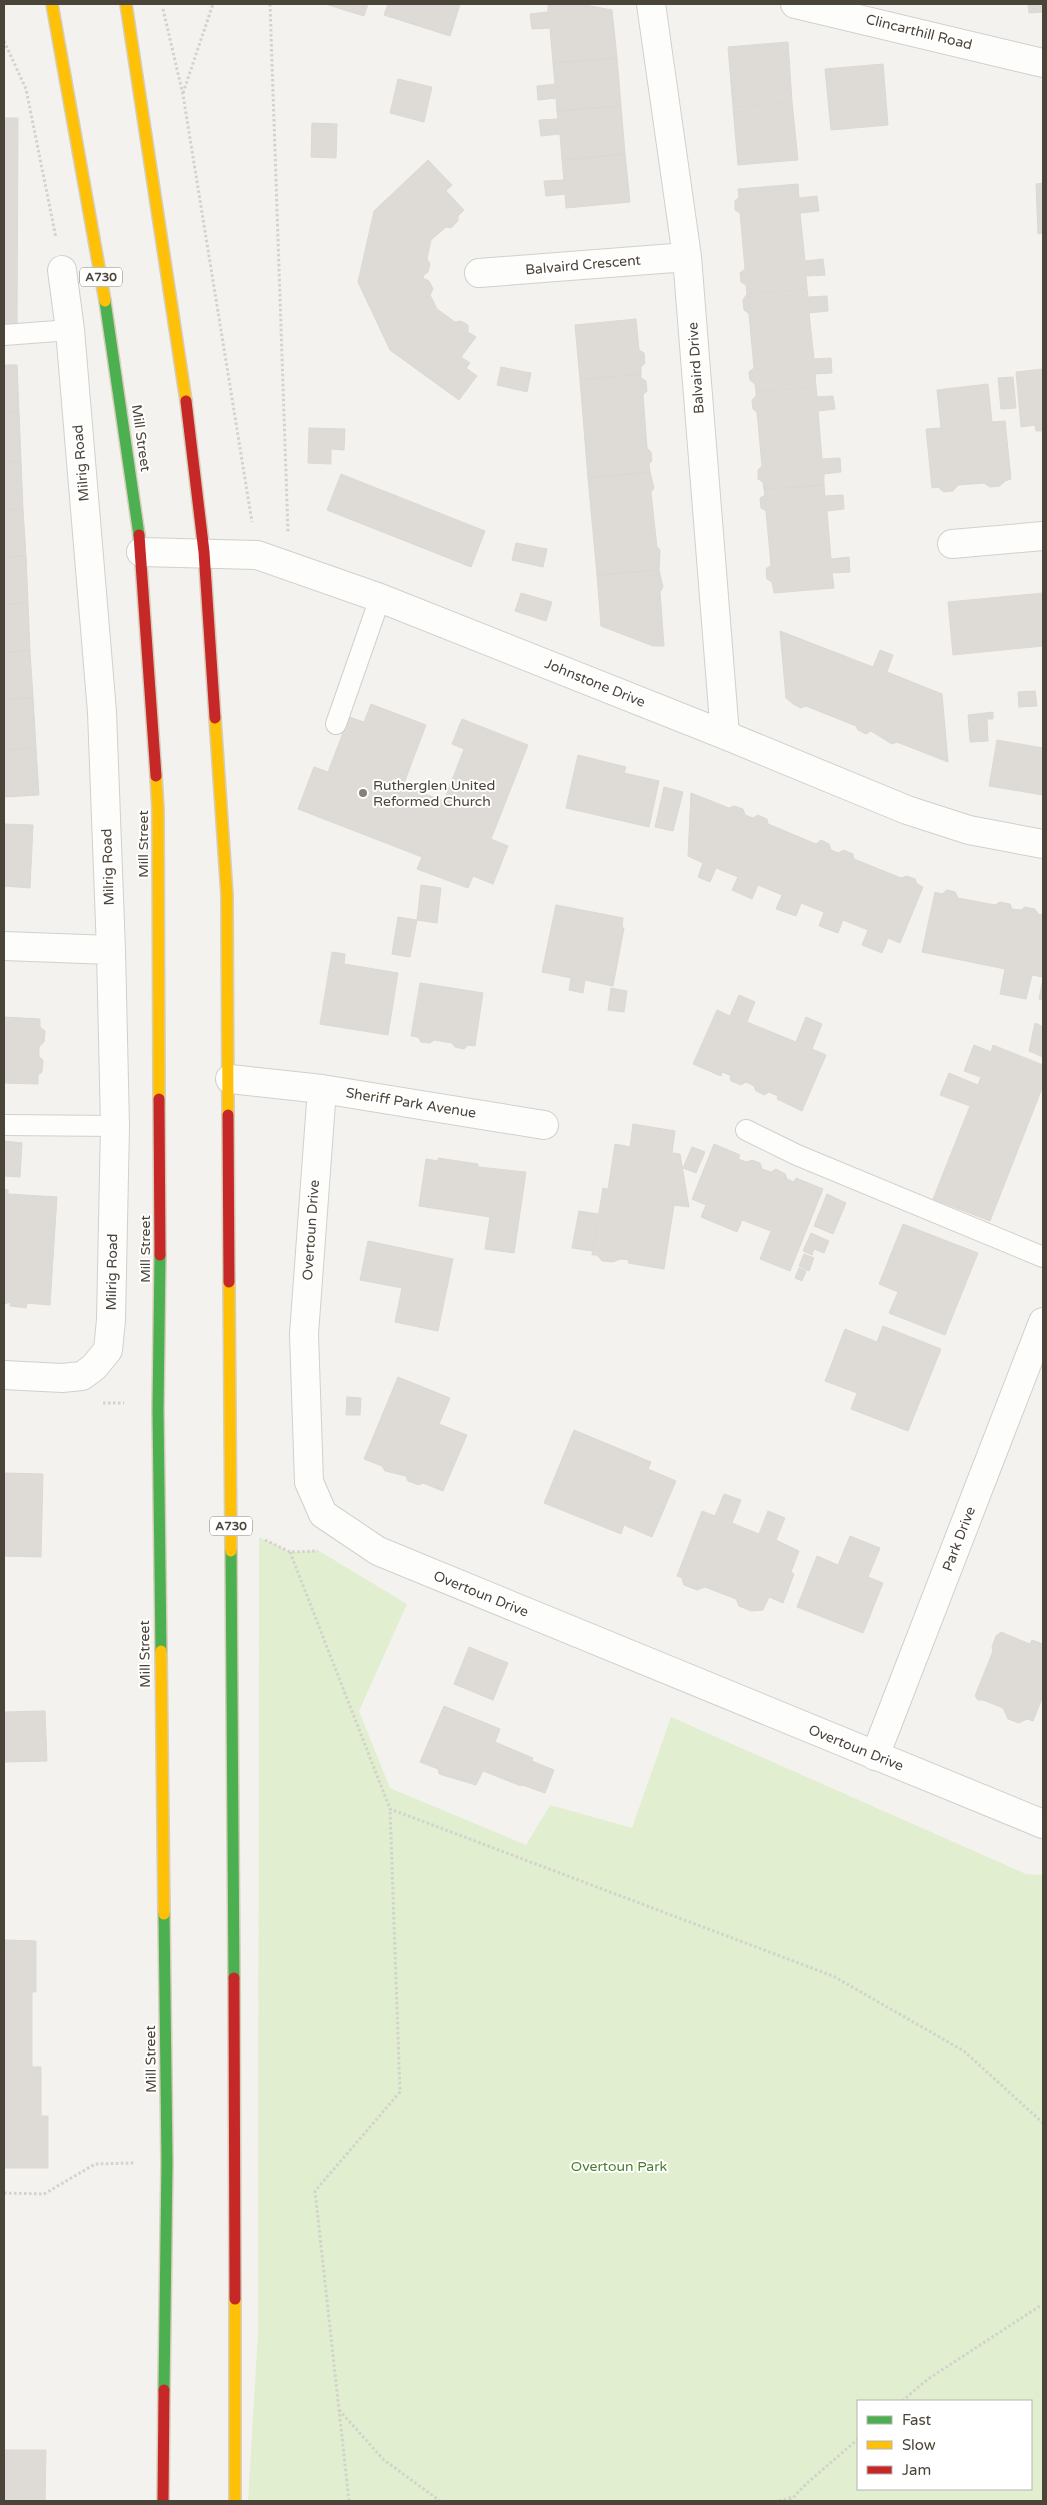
<svg xmlns="http://www.w3.org/2000/svg" width="1047" height="2505" viewBox="0 0 1047 2505" font-family="'Varela Round',sans-serif">
	<style>
		.green { fill: #e1eecf; fill-rule: evenodd }
		.building { fill: #dedbd6; stroke: #dcd9d4 }
		.lines { fill: none; stroke-linecap: round; stroke-linejoin: round }
		.lane-casing { stroke: #d2d0cb; stroke-width: 22 }
		.street-casing { stroke: #d2d0cb; stroke-width: 30 }
		.fast-casing { stroke: #d6cebb; stroke-width: 14 }
		.slow-casing { stroke: #d6cebb; stroke-width: 14 }
		.jam-casing { stroke: #d6cebb; stroke-width: 14 }
		.path { stroke: #d3d2cc; stroke-width: 3; stroke-dasharray: 2.5 2.5; stroke-linecap: butt }
		.lane { stroke: #fdfdfc; stroke-width: 20 }
		.street { stroke: #fdfdfc; stroke-width: 28 }
		.fast { stroke: #4caf50; stroke-width: 11 }
		.slow { stroke: #ffc107; stroke-width: 11 }
		.jam { stroke: #c62828; stroke-width: 11 }
		.poi-dot { fill: #868178; stroke: #fff; stroke-width: 2 }
		.labels { text-anchor: middle; dominant-baseline: central; stroke-width: 4; stroke-linejoin: round; paint-order: stroke }
		.shield { fill: #fff; stroke: #817c74; stroke-width: 1 }
		.shield-label { font-size: 12px; font-weight: bold; fill: #4b4439 }
		.street-label { font-size: 14px; fill: #4b4439; stroke: #fff }
		.poi-label { font-size: 14px; fill: #4b4439; stroke: #fff; text-anchor: start }
		.park-label { font-size: 14px; fill: #4a7f2a; stroke: #fff }
	</style>
	<rect width="100%" height="100%" fill="#f4f2ee"/>
	<path class="green" d="M259,1537L290,1552L319,1551L407,1604L359,1711L390,1788L526,1845L550,1805L632,1828L671,1717L1026,1874L1043,1875V2501H248L258,2333ZM858,2401H1031V2489H858Z"/>
	<path class="building" d="M325,4H368L364,16Z
		M388,4H460L450,36L384,15Z
		M548,4H580L612,10L617,58L553,63L550,28L532,29L530,14L548,12Z
		M1028,4H1043V12L1029,13Z
		M788,42L792,102L733,107L728,47Z
		M617,58L621,106L557,111L556,98L538,100L537,86L555,84L553,63Z
		M883,64L888,125L831,130L825,69Z
		M398,79L432,87L424,122L390,113Z
		M792,102L798,160L738,165L733,107Z
		M621,106L625,154L562,160L560,134L541,136L539,120L558,119L557,111Z
		M4,118H18L17,330L4,329Z
		M312,123L337,124L336,158L311,157Z
		M625,154L630,202L566,208L565,194L546,196L544,181L564,180L562,160Z
		M428,160L452,185L446,191L464,210L458,216V221L451,228L446,227L431,240L427,259L430,264L428,272L424,275L423,278L429,281L433,289L430,295L437,309L455,322L461,321L468,325V332L476,337L461,357L470,363L466,368L477,376L459,400L390,350L358,282L374,211Z
		M1043,183V233L1038,234L1036,184Z
		M798,184L799,198L817,196L819,211L800,213L805,261L823,259L825,275L806,276L807,289L747,294L746,285L741,282L740,273L745,269L740,213L735,210V201L739,197L738,189Z
		M807,289L808,297L827,296L828,311L809,313L814,359L831,358L832,373L815,374L816,387L756,392L755,384L750,380L749,372L754,368L749,314L744,310L743,300L747,294Z
		M636,319L639,350L644,353L645,363L641,367V374L580,380L575,325Z
		M4,365H17L19,412L4,413Z
		M501,367L531,373L527,392L497,385Z
		M1043,369V431H1036L1035,425L1021,427L1016,372Z
		M641,374V378L646,381L647,391L643,395L647,448L651,452L652,461L649,464L650,472L588,478L580,380Z
		M1013,377L1016,408L1001,409L998,378Z
		M988,384L992,422L1005,421L1011,479L1005,481L1000,486L990,487L984,483L958,485L953,491L944,492L938,487L932,488L926,429L941,428L937,390Z
		M816,387L817,397L833,396L835,409L818,411L822,459L840,458L841,472L824,474V485L764,489L763,482L758,479V470L762,466L757,412L753,409L752,400L756,396V392Z
		M19,412L21,461L4,462V413Z
		M309,428L345,429L344,450L331,449V464L308,463Z
		M21,461L23,509L4,510V462Z
		M650,472L654,488L651,492L657,547L660,550L659,570L597,575L588,478Z
		M341,474L485,531L471,567L327,510Z
		M824,485L825,496L843,495L844,509L827,511L831,559L849,557L850,572L832,573L834,588L774,593L772,582L767,579L766,569L771,565L766,511L761,508L760,498L765,495L764,489Z
		M23,509L26,556L4,557V510Z
		M516,543L547,549L543,567L512,560Z
		M26,556L28,603L4,604V557Z
		M659,570L663,587L660,592L664,646H653L601,626L597,575Z
		M521,593L552,602L546,621L515,611Z
		M1043,593V646L953,655L948,602Z
		M28,603L30,651L4,652V604Z
		M780,631L873,667L880,650L893,655L887,672L942,694L948,762L897,742L892,744L871,731L866,734L858,730L856,726L806,706L801,708L793,704L786,698Z
		M30,651L33,698L4,699V652Z
		M1035,691L1037,706L1019,707L1018,692Z
		M33,698L36,748L4,750V699Z
		M371,704L426,725L403,786L444,801L464,749L452,744L462,719L528,745L491,839L508,846L493,884L473,876L468,888L417,869L422,857L298,809L314,767L328,772L349,717L364,722Z
		M993,712V719H987L988,741L970,742L968,715Z
		M997,740L1043,748V795L989,786Z
		M36,748L39,795L4,797V750Z
		M578,755L626,767L624,773L659,781L649,827L566,808Z
		M664,787L683,792L673,831L655,827Z
		M691,793L729,808L734,806L743,809L745,815L753,818L758,815L767,819L768,824L816,844L821,840L829,844L831,850L839,853L843,850L853,854L854,859L901,878L907,876L915,879L917,884L923,887L900,943L888,938L882,953L862,945L868,930L843,920L838,933L819,926L824,912L801,903L796,916L776,909L782,895L758,885L752,899L732,890L738,877L716,868L710,882L698,877L703,863L688,856Z
		M4,824L33,825L30,888L4,886Z
		M421,885L441,888L437,923L417,920Z
		M947,890L955,892L958,898L995,905L1000,902L1010,904L1012,909L1021,910L1025,907L1035,909L1038,914L1043,915V977L1032,975L1026,999L1000,994L1005,969L922,952L935,892L942,894Z
		M556,905L623,918L622,928H624L613,986L585,980L583,993L569,990L571,978L542,972Z
		M398,917L417,920L410,957L392,954Z
		M332,952L345,954L344,964L398,973L388,1035L320,1024Z
		M1043,979V1000L1039,999Z
		M420,983L483,993L475,1046L468,1045L464,1049L455,1047L452,1043L434,1040L430,1043L421,1042L418,1037L411,1036Z
		M611,988L627,991L624,1012L608,1010Z
		M739,995L755,1002L747,1022L796,1042L806,1017L822,1024L812,1049L826,1055L802,1111L777,1099L778,1096L769,1092L764,1095L756,1091L754,1086L746,1082L741,1085L731,1081L730,1075L722,1072L721,1076L693,1064L717,1010L730,1016Z
		M4,1003V1017L40,1019V1027L45,1031L44,1042L39,1047V1057L43,1060L42,1072L38,1075V1084L4,1083Z
		M1035,1023L1043,1027V1057L1029,1051Z
		M974,1045L991,1052L993,1045L1043,1065V1086L990,1221L933,1199L970,1106L940,1095L949,1073L978,1085L981,1077L964,1071Z
		M633,1124L675,1131L672,1153L680,1154L689,1207L674,1205L664,1269L628,1263L629,1260L620,1259L613,1262L602,1261L597,1255H592L603,1188L608,1189L615,1144L630,1147Z
		M4,1141L22,1143L20,1177L4,1176Z
		M714,1144L740,1155L738,1159L747,1162L752,1160L760,1163L762,1169L771,1172L776,1169L785,1174L787,1179L794,1182L796,1178L823,1189L790,1271L760,1259L771,1231L742,1220L737,1232L701,1217L706,1205L692,1199Z
		M692,1147L705,1152L696,1173L683,1168Z
		M438,1158L478,1164V1167L526,1172L514,1253L485,1249L490,1217L419,1206L426,1159L438,1161Z
		M4,1189L8,1190V1194L57,1197L50,1305L27,1303L26,1308L10,1306V1302L4,1304Z
		M827,1194L846,1203L833,1234L814,1226Z
		M579,1211L598,1214L592,1251L572,1248Z
		M903,1224L978,1253L945,1335L889,1313L898,1292L879,1284Z
		M811,1233L829,1241L824,1253L814,1249L812,1255L803,1251Z
		M368,1241L453,1259L438,1331L395,1322L402,1288L360,1280Z
		M804,1254L814,1258L809,1271L799,1266Z
		M799,1268L806,1271L802,1281L795,1278Z
		M883,1326L941,1349L908,1431L851,1409L857,1393L825,1381L845,1329L877,1342Z
		M398,1377L450,1398L439,1424L467,1435L443,1491L423,1483L419,1485L408,1481L406,1476L385,1471L382,1466L364,1459Z
		M347,1397L361,1398L360,1415H346Z
		M574,1430L651,1462L648,1469L676,1481L652,1537L624,1525L621,1534L544,1503Z
		M4,1473L43,1474L41,1557L4,1556Z
		M724,1494L741,1500L732,1523L759,1534L768,1511L785,1518L776,1540L799,1551L791,1572L794,1574L783,1603L769,1597L763,1610L751,1611L739,1606L736,1599L705,1587L697,1590L684,1585L682,1578L677,1576L702,1511L715,1516Z
		M850,1536L880,1548L868,1577L883,1583L863,1633L797,1607L817,1556L838,1565Z
		M1001,1632L1030,1644L1032,1640L1043,1644V1696L1033,1721L1027,1719L1019,1723L1008,1719L1003,1708L983,1700H978L975,1696L993,1651L992,1647L996,1636Z
		M469,1647L508,1663L493,1700L454,1684Z
		M444,1706L500,1729L495,1742L533,1758L521,1786L483,1771L476,1785L439,1774L438,1769L420,1762Z
		M45,1711L47,1761L4,1762V1712Z
		M532,1761L554,1770L545,1793L522,1785Z
		M4,1940L36,1941V1992H32V2067H41V2116H48V2168H4Z
		M4,2450H46L45,2501H4Z"/>
	<g class="lines">
		<g class="lane-casing">
			<path id="lane" d="M4,335L70,330
				M336,724L380,598
				M4,1125L115,1126
				M746,1130L797,1155L1043,1257"/>
		</g>
		<g class="street-casing">
			<path id="street" d="M651,4L687,257L725,735
				M795,4L1043,63
				M479,273L687,257
				M952,544L1043,536
				M141,552L257,555L380,598L725,735L907,810L969,830L1043,844
				M4,946L111,950
				M230,1079L322,1089L544,1125
				M322,1089L304,1334L309,1482L323,1514L378,1551L1043,1824
				M4,1375L62,1378L82,1376L94,1367L108,1350L111,1320L115,1126L111,950L102,712L70,330L62,270
				M875,1756L1043,1322"/>
		</g>
		<g class="fast-casing">
			<path id="fast" d="M105,301L139,535
				M160,1255L158,1409L161,1651
				M231,1551L234,1978
				M164,1914L167,2162L164,2390"/>
		</g>
		<g class="slow-casing">
			<path id="slow" d="M52,4L105,301
				M126,4L186,401
				M215,718L227,895L228,1115
				M156,776L158,810L159,1099
				M229,1282L231,1551
				M161,1651L164,1914
				M235,2299V2501"/>
		</g>
		<g class="jam-casing">
			<path id="jam" d="M186,401L204,552L215,718
				M139,535L156,776
				M159,1099L160,1255
				M228,1115L229,1282
				M234,1978L235,2299
				M163,2501L164,2390"/>
		</g>
		<path class="path" d="M270,4L288,532
			M163,9L183,95L252,522
			M4,41L26,89L56,238
			M183,93L213,4
			M103,1403H124
			M265,1540L290,1552L318,1551
			M290,1552L390,1809L833,1976L964,2051L1043,2123
			M4,2193L44,2194L95,2164L135,2163
			M902,2401L928,2379L1043,2304
			M339,2410L384,2460L440,2501
			M349,2501L315,2191L400,2092L390,1809
			M779,2501L793,2497
			M790,2501L806,2484L858,2439"/>
		<use href="#lane" class="lane"/>
		<use href="#street" class="street"/>
		<use href="#fast" class="fast"/>
		<use href="#slow" class="slow"/>
		<use href="#jam" class="jam"/>
	</g>
	<circle class="poi-dot" cx="363" cy="793" r="5"/>
	<g class="labels">
		<g class="shield">
			<rect x="80" y="267.5" width="42" height="19" rx="4"/>
			<rect x="210" y="1516.5" width="42" height="19" rx="4"/>
		</g>
		<g class="shield-label">
			<text x="101" y="277">A730</text>
			<text x="231" y="1526">A730</text>
		</g>
		<g class="street-label">
			<text transform="translate(919 32) rotate(14)">Clincarthill Road</text>
			<text transform="translate(583 265) rotate(-5)">Balvaird Crescent</text>
			<text transform="translate(696 368) rotate(-94)">Balvaird Drive</text>
			<text transform="translate(141 438) rotate(82)">Mill Street</text>
			<text transform="translate(81 463) rotate(-95)">Milrig Road</text>
			<text transform="translate(595 683) rotate(22)">Johnstone Drive</text>
			<text transform="translate(143 844) rotate(-90)">Mill Street</text>
			<text transform="translate(108 867) rotate(-92)">Milrig Road</text>
			<text transform="translate(411 1103) rotate(9)">Sheriff Park Avenue</text>
			<text transform="translate(311 1230) rotate(-86)">Overtoun Drive</text>
			<text transform="translate(145 1249) rotate(-90)">Mill Street</text>
			<text transform="translate(112 1272) rotate(-89)">Milrig Road</text>
			<text transform="translate(959 1539) rotate(-69)">Park Drive</text>
			<text transform="translate(481 1594) rotate(22)">Overtoun Drive</text>
			<text transform="translate(145 1654) rotate(-91)">Mill Street</text>
			<text transform="translate(856 1748) rotate(22)">Overtoun Drive</text>
			<text transform="translate(151 2059) rotate(-91)">Mill Street</text>
		</g>
		<g class="poi-label">
			<text x="373" y="785">Rutherglen United<tspan x="373" dy="16">Reformed Church</tspan></text>
		</g>
		<g class="park-label">
			<text x="619" y="2166">Overtoun Park</text>
		</g>
	</g>
	<rect width="1047" height="2505" fill="none" stroke="#4b4439" stroke-width="10"/>
	<rect x="857" y="2400" width="175" height="90" fill="#ffffff" stroke="#b7b4b0"/>
	<rect x="867" y="2416" width="25" height="8" fill="#4caf50" stroke="#b7b4b0"/>
	<text x="902" y="2425" font-size="15" fill="#4b4439">Fast</text>
	<rect x="867" y="2441" width="25" height="8" fill="#ffc107" stroke="#b7b4b0"/>
	<text x="902" y="2450" font-size="15" fill="#4b4439">Slow</text>
	<rect x="867" y="2466" width="25" height="8" fill="#c62828" stroke="#b7b4b0"/>
	<text x="902" y="2475" font-size="15" fill="#4b4439">Jam</text>
</svg>
